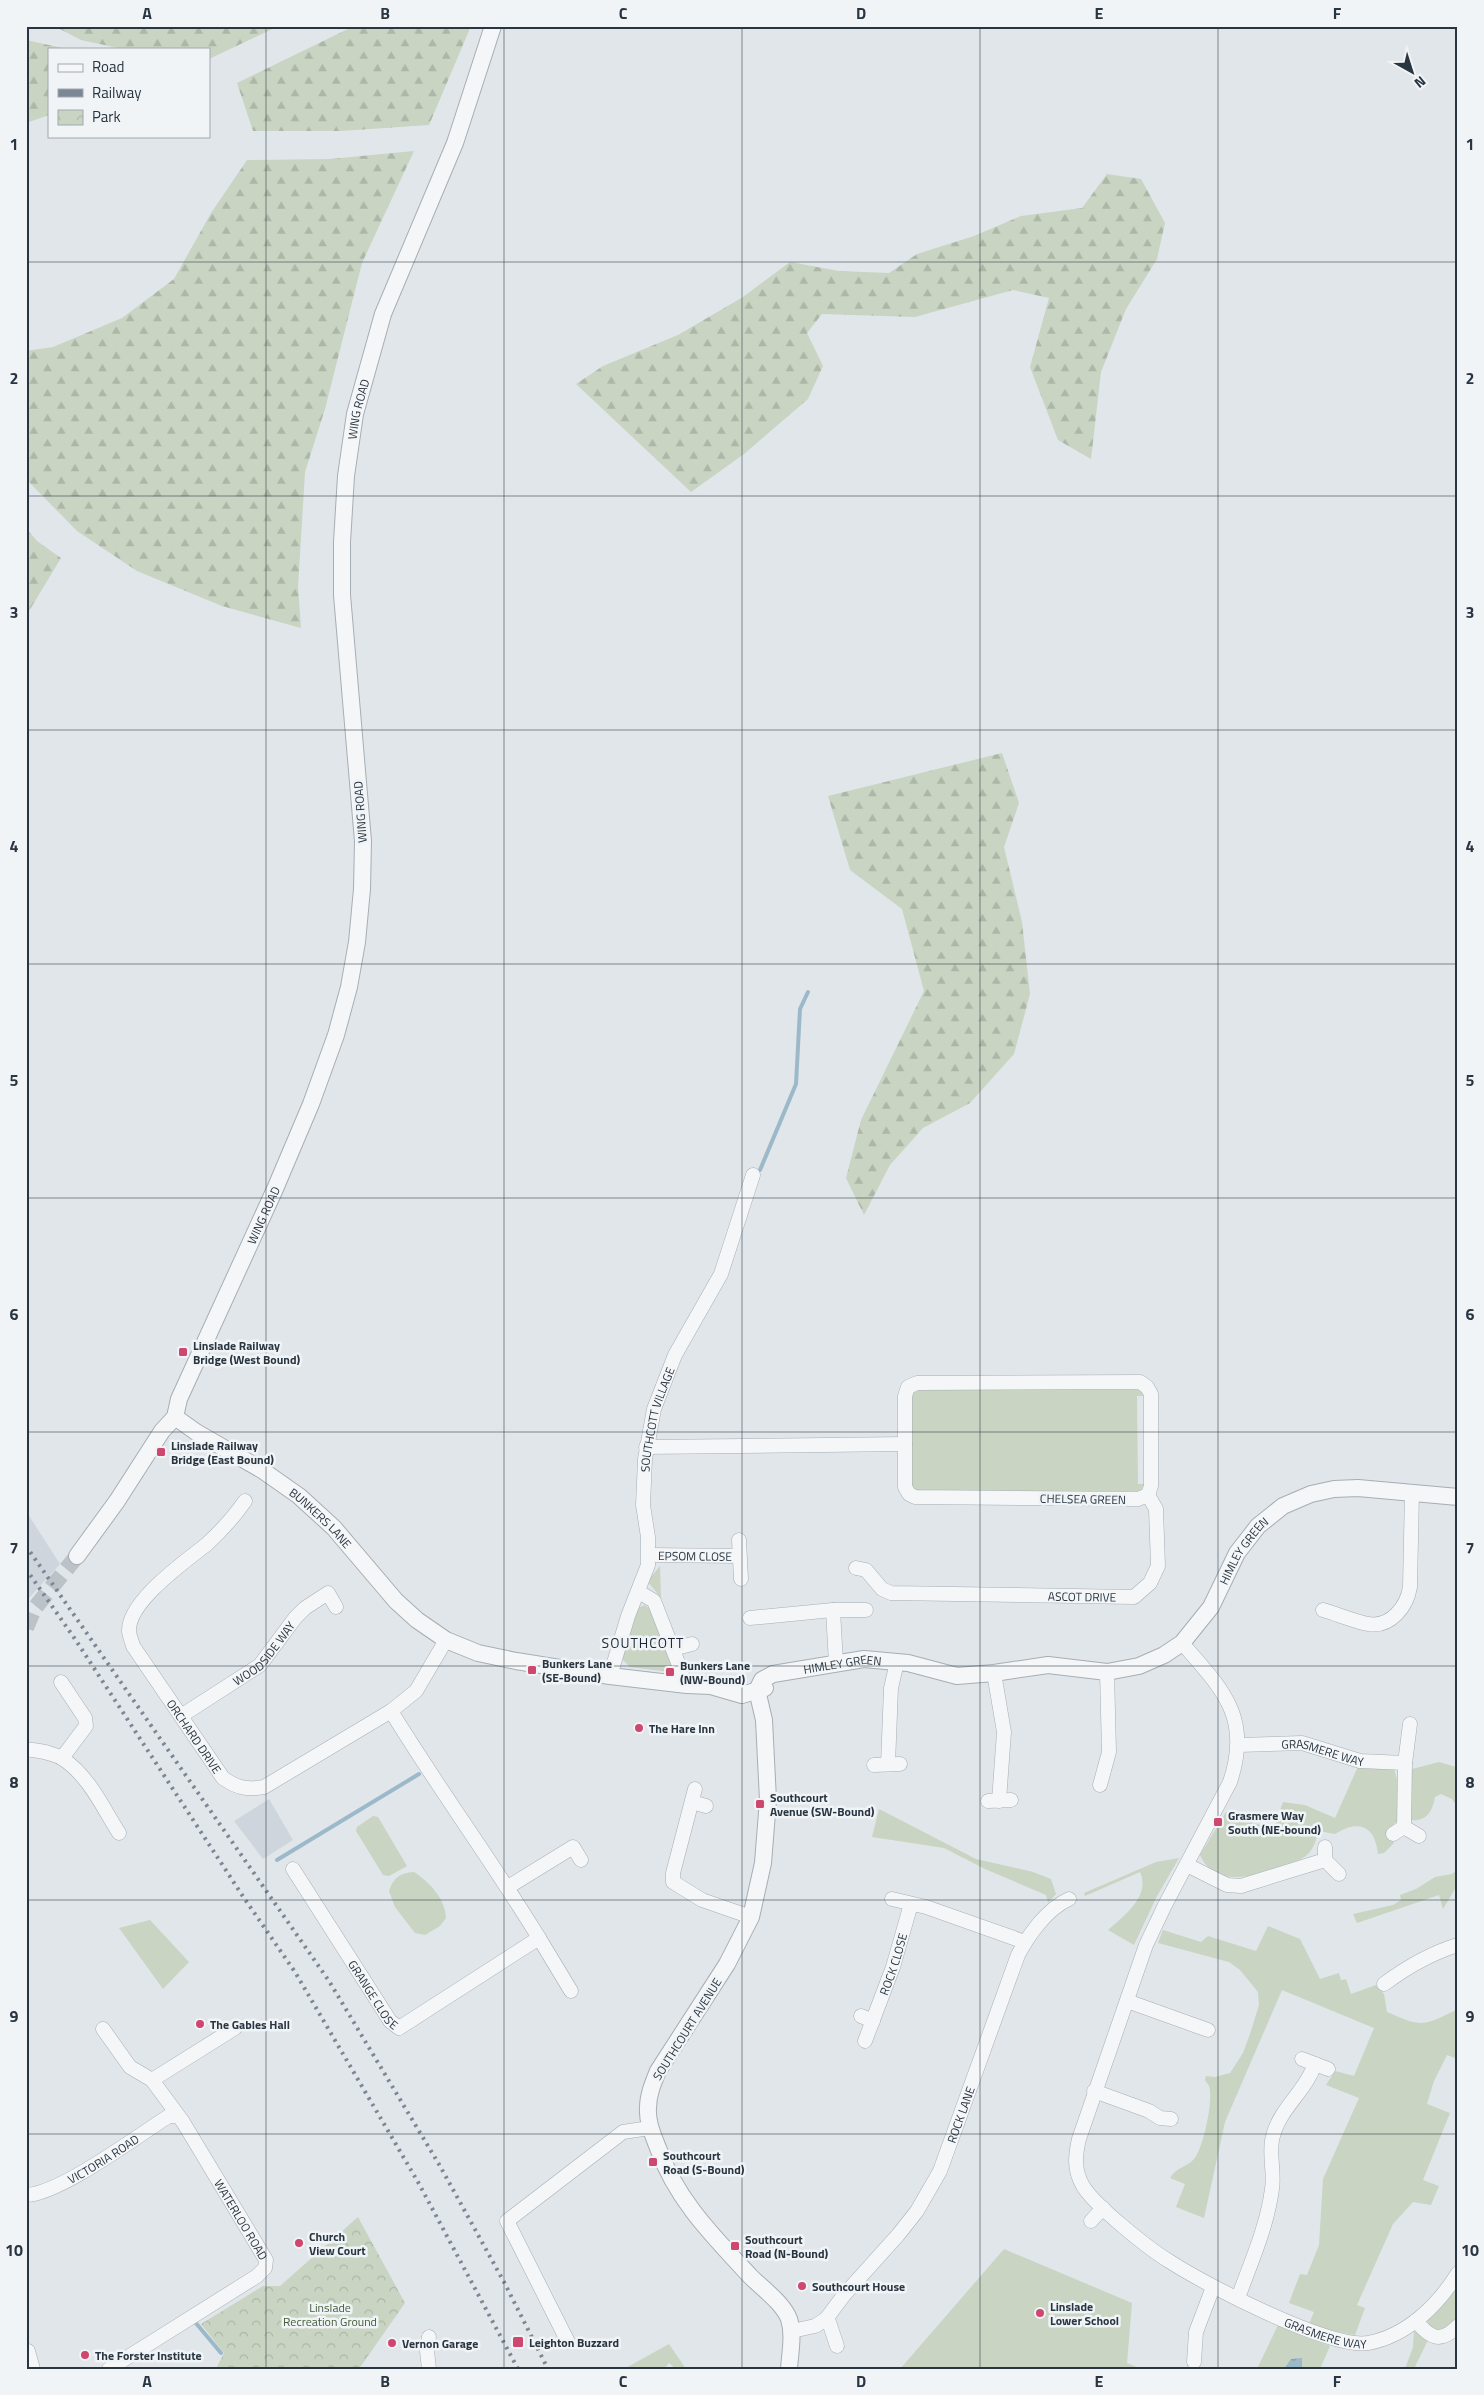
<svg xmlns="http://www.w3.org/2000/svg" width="1484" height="2395" viewBox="0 0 1484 2395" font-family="'Titillium Web',sans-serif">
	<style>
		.built { fill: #cfd5dc }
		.grass { fill: #c9d4c2 }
		.forest { fill: url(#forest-firs) }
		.park { fill: url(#park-crowns) }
		.water { fill: url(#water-ripples) }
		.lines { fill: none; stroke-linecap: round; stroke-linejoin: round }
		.stream { stroke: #9cb9ca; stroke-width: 4 }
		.tertiary-tunnel { stroke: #bcc3c8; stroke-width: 16; stroke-dasharray: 16 8; stroke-linecap: butt }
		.minor-casing { stroke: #a6aeb4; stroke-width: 15 }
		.tertiary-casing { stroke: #a6aeb4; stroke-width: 18 }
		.minor { stroke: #f4f6f8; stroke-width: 14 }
		.tertiary { stroke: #f4f6f8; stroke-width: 16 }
		.rail { stroke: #7b8794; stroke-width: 4; stroke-dasharray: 2.5 5; stroke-linecap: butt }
		.grid { fill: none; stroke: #293642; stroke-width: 1; stroke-opacity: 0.55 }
		.poi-dot { fill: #ce476e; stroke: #f1f4f7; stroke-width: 2 }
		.labels { text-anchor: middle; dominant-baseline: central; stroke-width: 5; stroke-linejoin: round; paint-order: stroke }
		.street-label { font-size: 12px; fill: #293642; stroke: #f1f4f7 }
		.poi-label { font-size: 12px; font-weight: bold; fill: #293642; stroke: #f1f4f7; text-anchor: start }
		.park-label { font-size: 12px; fill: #435d37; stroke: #f1f4f7 }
		.neighbourhood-label { font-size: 14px; letter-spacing: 1px; fill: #1c2733; stroke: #f1f4f7 }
		.neatline { fill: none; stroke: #293642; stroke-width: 2 }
		.grid-label { font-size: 16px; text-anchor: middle; font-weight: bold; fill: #293642 }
	</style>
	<defs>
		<pattern id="forest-firs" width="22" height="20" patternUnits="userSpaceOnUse" patternTransform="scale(1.25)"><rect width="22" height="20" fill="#c9d4c2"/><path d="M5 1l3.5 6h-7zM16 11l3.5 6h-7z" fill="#adb7a8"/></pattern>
		<pattern id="park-crowns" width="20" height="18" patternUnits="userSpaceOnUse" patternTransform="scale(1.25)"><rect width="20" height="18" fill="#c9d4c2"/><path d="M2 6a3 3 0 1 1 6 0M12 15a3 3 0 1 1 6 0" fill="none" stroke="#adb7a8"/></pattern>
		<pattern id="water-ripples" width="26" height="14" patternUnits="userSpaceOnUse" patternTransform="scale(1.25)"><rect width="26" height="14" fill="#9cb9ca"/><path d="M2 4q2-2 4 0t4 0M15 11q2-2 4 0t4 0" fill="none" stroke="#7f97a6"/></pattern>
	</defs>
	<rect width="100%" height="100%" fill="#e1e6ea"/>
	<path class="built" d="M26,1511L60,1564L28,1599L26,1609Z
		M269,1799L293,1840L263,1859L234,1821Z"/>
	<path class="grass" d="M1138,1388L1145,1396H1137L1138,1484H1145L1140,1491L918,1493L911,1487V1393L917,1389Z
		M660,1566L661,1598L649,1583L651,1577Z
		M645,1605L651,1610L678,1673L630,1667L621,1658L637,1608Z
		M1360,1762L1394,1769L1397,1779L1398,1820L1387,1831L1394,1843L1384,1853L1378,1854C1375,1826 1359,1819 1335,1834L1319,1831C1316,1839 1314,1849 1307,1855C1301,1860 1290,1863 1282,1866C1256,1876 1215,1889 1200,1855L1226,1812L1273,1830L1283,1802L1305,1805L1335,1818Z
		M1439,1762L1456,1767L1458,1765V1808L1452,1799L1441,1794L1435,1797C1432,1813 1426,1822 1409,1820L1412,1769Z
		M879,1809L976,1859L1033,1872L1051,1879L1056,1894L1048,1903L1046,1895L985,1869L944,1848L872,1837Z
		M373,1816L378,1817L407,1866L389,1876L383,1875L356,1831L357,1827Z
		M1179,1858L1156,1898L1134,1945L1108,1930C1124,1916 1151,1896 1140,1872L1085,1896L1084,1893L1156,1862Z
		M1458,1869V1884L1443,1909L1439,1895L1357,1923L1353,1914L1393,1905L1401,1900L1400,1895L1416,1889L1435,1877L1452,1874Z
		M414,1872C430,1883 445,1898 446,1918L440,1926L425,1935L415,1933L395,1907L389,1891C393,1878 400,1873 414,1872Z
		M150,1920L189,1962L163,1989L119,1928Z
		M1268,1926L1300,1939L1320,1979L1339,1973L1341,1980L1346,1979L1351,1994L1376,1985L1384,1994L1387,2012C1423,2028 1423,2026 1458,2009V2059L1447,2055L1434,2081L1427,2104L1450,2113L1423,2180L1439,2186L1431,2205L1413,2202L1393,2224L1357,2305L1365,2308L1355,2335L1331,2331L1309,2324L1314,2312L1289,2303L1300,2274L1307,2275L1319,2245L1323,2179L1359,2098L1326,2085L1335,2071L1354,2076L1374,2028L1282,1990L1225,2122L1204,2218L1176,2207L1185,2184L1170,2178C1176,2167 1186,2168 1194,2159C1203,2149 1214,2099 1209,2086C1208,2084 1206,2082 1205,2080L1206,2076L1215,2077L1230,2073L1243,2053L1250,2034L1259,2005L1258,1992L1240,1970L1229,1962L1158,1943L1163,1930L1201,1942L1208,1936L1256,1951Z
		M1004,2249L1132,2303L1127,2363L1141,2369H900Z
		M1455,2289H1458V2320L1443,2331L1429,2328L1427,2318Z
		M1278,2325L1302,2336L1330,2346L1320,2369H1257Z
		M1414,2331L1428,2340L1414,2369H1405L1413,2347Z
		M669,2344L686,2369H676L669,2363L664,2369H624Z"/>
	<path class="forest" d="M54,26H279L209,59V49H123L81,40Z
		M354,26H471L429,125L341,131H253L237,83Z
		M26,40L67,49H49V115L26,123Z
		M414,151L362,263L325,409L305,472L298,587L301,628L222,606L137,571L77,531L26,479V351L53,347L122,318L174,279L211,213L247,160L330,159Z
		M1107,174L1141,179L1165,223L1157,259L1126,309L1101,372L1091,459L1058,440L1030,367L1049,298L1013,290L915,317L822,314L807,333L823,366L808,399L744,454L691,492L576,384L603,366L678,335L743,297L790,262L839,271L889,273L917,254L974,236L1021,216L1082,208Z
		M26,528L37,541L61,558L26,616Z
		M1002,753L1019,803L1004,847L1022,922L1030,994L1014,1054L970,1103L923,1128L890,1165L864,1215L846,1178L861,1120L924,991L902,909L850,870L828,796Z"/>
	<path class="park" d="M358,2217L405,2303L361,2366L358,2369H216L224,2353L201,2324L263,2286H280Z"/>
	<path class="water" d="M1302,2358V2369H1284L1291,2359Z"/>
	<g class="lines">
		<path class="stream" d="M760,1170L796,1084L800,1009L808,992
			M277,1860L419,1774
			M195,2322L221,2353"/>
		<path class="tertiary-tunnel" d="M26,1628L34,1609L77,1556"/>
		<g class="minor-casing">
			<g id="minor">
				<path d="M1140,1382L1147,1387L1151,1394V1486L1148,1495L1138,1499L915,1497L909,1494L905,1487V1396L908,1387L917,1383Z"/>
				<path d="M646,1447L905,1444"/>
				<path id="s1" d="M245,1501C234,1517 221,1531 207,1544C186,1561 128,1601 129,1631C129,1635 132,1641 133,1646L223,1778C237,1788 247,1790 264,1787L391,1711L416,1691L446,1640"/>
				<path d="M739,1540L741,1579"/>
				<path id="s2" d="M650,1555L739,1556"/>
				<path id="s3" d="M856,1568L866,1570L882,1589L891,1593L1134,1597L1150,1583L1158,1566L1156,1509L1148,1495"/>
				<path d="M639,1592L654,1601L682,1673"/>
				<path d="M833,1610L836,1663"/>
				<path d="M1323,1610C1337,1614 1353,1621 1368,1624C1391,1628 1407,1606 1410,1587L1412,1492"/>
				<path d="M750,1618L833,1610H866"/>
				<path id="s4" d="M1182,1643C1222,1689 1252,1717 1230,1782L1165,1905L1146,1945L1079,2139C1075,2156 1074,2171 1083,2186C1094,2205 1149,2249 1169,2261C1204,2284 1329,2349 1368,2343C1407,2336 1438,2305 1458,2273"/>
				<path d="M673,1649L692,1644"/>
				<path d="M994,1673L1004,1732L999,1801"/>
				<path id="s5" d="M610,1676L628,1616L648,1565V1537L643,1505L645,1459L654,1409L675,1355L721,1274L753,1175"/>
				<path d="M61,1682L85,1718L86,1726L62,1758"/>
				<path id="s6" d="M181,1716L260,1665L295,1618L305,1608L328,1593L336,1607"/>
				<path id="s7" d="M1239,1745L1302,1743L1360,1761L1405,1763"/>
				<path d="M26,1749C38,1751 53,1752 63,1759C89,1776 103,1808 119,1833"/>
				<path d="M888,1764L891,1688L897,1662"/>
				<path d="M874,1765L900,1764"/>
				<path d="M1100,1785L1109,1752L1107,1672"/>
				<path d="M695,1789L673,1873V1882L702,1900L751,1917"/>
				<path d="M988,1801L1011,1800"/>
				<path d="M692,1802L706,1806"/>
				<path d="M1404,1827L1405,1763L1410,1724"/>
				<path d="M1393,1834L1404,1827L1419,1836"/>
				<path d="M1325,1847V1860L1339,1874"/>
				<path d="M1187,1865L1227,1885L1241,1886L1325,1860"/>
				<path id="s8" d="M293,1869L390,2021L399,2028L539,1938C492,1861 438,1788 391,1711"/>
				<path d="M508,1887L573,1847L581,1860"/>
				<path d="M892,1899L926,1907L1025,1942"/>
				<path d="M539,1938L571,1991"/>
				<path d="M1384,1984C1407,1967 1431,1953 1458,1945"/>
				<path d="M1127,2001L1208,2030"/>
				<path d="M861,2016L873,2021"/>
				<path id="s9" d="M103,2029L130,2067L152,2080L183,2122L266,2260L265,2268L257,2276L109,2369"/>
				<path id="s10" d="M865,2041L893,1967L911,1904"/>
				<path d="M1302,2059L1315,2064"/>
				<path d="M152,2080L235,2028"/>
				<path d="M1094,2091L1149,2111L1160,2118L1171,2119"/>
				<path id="s11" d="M26,2195C60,2194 137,2136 169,2116H176"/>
				<path d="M1091,2221L1103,2208"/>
				<path d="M1238,2298C1251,2262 1267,2227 1272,2189C1275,2172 1268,2152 1273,2136C1280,2108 1306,2091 1315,2064L1328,2069"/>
				<path d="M826,2319L829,2322L837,2346"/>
				<path d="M1416,2321C1430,2338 1440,2344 1458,2326"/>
				<path id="s12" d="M792,2331L815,2326L826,2319L844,2295L898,2235L917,2211L940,2171L1018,1955C1029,1934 1047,1909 1069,1899"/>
				<path d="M429,2337L427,2351L429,2369"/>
				<path d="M568,2342L507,2221L623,2132L650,2128"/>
				<path d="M28,2351L33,2369"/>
				<path d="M1194,2362L1196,2332L1213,2287"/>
			</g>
		</g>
		<g class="tertiary-casing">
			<g id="tertiary">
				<path id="s13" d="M175,1417L196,1432L262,1470L299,1496L334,1528L396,1601L417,1620L446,1640L478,1653L516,1661L610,1676L687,1685L711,1686L742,1695L765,1688"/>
				<path id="s14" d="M77,1556L117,1501L162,1431L175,1417L179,1399L275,1189L311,1104L336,1035L349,987L357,942L362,889L363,841L342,595V542L346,476L355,414L383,314L455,143L493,26"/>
				<path id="s15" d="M757,1690L762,1680L773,1674L864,1659L908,1663L957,1676L994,1673L1048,1665L1107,1672L1139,1666L1164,1655L1182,1643L1211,1607L1237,1553L1258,1526L1283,1506L1311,1494L1334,1489L1358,1488L1458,1497"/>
				<path d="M757,1690L764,1720L768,1800L763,1863L751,1917L727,1964L658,2071C653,2083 648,2095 648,2108C647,2122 653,2135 658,2148C677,2201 714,2237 751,2277C763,2289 783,2303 789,2319C794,2335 790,2353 789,2369"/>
			</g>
		</g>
		<use href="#minor" class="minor"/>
		<use href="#tertiary" class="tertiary"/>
		<path class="rail" d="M26,1546L329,1981L440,2166L504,2282L548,2369
			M26,1569L75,1639L244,1898L295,1972L418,2182L518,2369"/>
	</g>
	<path class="grid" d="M266,26V2369M504,26V2369M742,26V2369M980,26V2369M1218,26V2369M26,262H1458M26,496H1458M26,730H1458M26,964H1458M26,1198H1458M26,1432H1458M26,1666H1458M26,1900H1458M26,2134H1458"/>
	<g class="poi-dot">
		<rect x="178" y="1347" width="10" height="10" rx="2.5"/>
		<rect x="156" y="1447" width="10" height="10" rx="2.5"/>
		<rect x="527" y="1665" width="10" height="10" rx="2.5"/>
		<rect x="665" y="1667" width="10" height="10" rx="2.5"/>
		<circle cx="639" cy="1728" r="5"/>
		<rect x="755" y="1799" width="10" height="10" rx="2.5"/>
		<rect x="1213" y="1817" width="10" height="10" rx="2.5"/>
		<circle cx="200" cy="2024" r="5"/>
		<rect x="648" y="2157" width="10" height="10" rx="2.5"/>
		<circle cx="299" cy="2243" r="5"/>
		<rect x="730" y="2241" width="10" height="10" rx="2.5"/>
		<circle cx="802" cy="2286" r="5"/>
		<circle cx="1040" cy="2313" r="5"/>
		<rect x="512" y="2336" width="12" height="12" rx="2.5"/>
		<circle cx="392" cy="2343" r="5"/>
		<circle cx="85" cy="2355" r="5"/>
	</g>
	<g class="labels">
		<g class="street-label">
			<text stroke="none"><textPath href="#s14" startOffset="1216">WING ROAD</textPath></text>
			<text transform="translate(360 812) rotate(-94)">WING ROAD</text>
			<text stroke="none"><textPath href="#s14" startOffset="391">WING ROAD</textPath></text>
			<text stroke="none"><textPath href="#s5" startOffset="265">SOUTHCOTT VILLAGE</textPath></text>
			<text transform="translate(1083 1499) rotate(1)">CHELSEA GREEN</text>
			<text stroke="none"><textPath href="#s13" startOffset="178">BUNKERS LANE</textPath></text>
			<text stroke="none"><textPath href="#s15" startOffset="555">HIMLEY GREEN</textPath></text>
			<text stroke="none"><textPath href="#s2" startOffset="45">EPSOM CLOSE</textPath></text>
			<text stroke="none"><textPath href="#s3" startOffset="236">ASCOT DRIVE</textPath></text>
			<text stroke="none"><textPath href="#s6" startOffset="105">WOODSIDE WAY</textPath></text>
			<text stroke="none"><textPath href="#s15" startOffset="94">HIMLEY GREEN</textPath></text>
			<text stroke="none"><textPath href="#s1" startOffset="302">ORCHARD DRIVE</textPath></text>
			<text stroke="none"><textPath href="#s7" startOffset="85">GRASMERE WAY</textPath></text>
			<text stroke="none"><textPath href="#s10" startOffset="82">ROCK CLOSE</textPath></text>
			<text stroke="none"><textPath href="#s8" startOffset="149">GRANGE CLOSE</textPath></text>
			<text transform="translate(687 2029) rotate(-58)">SOUTHCOURT AVENUE</text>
			<text stroke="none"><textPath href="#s12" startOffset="284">ROCK LANE</textPath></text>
			<text stroke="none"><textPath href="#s11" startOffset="86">VICTORIA ROAD</textPath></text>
			<text stroke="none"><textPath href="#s9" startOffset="238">WATERLOO ROAD</textPath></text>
			<text stroke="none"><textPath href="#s4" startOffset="882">GRASMERE WAY</textPath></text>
		</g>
		<g class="poi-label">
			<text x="193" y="1345">Linslade Railway<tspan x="193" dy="14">Bridge (West Bound)</tspan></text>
			<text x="171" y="1445">Linslade Railway<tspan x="171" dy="14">Bridge (East Bound)</tspan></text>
			<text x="542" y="1663">Bunkers Lane<tspan x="542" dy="14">(SE-Bound)</tspan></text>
			<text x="680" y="1665">Bunkers Lane<tspan x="680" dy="14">(NW-Bound)</tspan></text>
			<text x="649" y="1728">The Hare Inn</text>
			<text x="770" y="1797">Southcourt<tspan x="770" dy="14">Avenue (SW-Bound)</tspan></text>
			<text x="1228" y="1815">Grasmere Way<tspan x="1228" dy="14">South (NE-bound)</tspan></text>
			<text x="210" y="2024">The Gables Hall</text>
			<text x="663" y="2155">Southcourt<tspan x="663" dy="14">Road (S-Bound)</tspan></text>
			<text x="309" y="2236">Church<tspan x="309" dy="14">View Court</tspan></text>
			<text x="745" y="2239">Southcourt<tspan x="745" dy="14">Road (N-Bound)</tspan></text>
			<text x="812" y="2286">Southcourt House</text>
			<text x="1050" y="2306">Linslade<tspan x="1050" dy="14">Lower School</tspan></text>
			<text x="529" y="2342">Leighton Buzzard</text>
			<text x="402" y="2343">Vernon Garage</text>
			<text x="95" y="2355">The Forster Institute</text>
		</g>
		<g class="park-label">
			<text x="330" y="2307">Linslade<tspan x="330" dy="14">Recreation Ground</tspan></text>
		</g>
		<g class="neighbourhood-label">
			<text x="643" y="1642">SOUTHCOTT</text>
		</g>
	</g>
	<rect width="1484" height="2395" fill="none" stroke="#f1f4f7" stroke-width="55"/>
	<rect x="48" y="48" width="162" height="90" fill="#f1f4f7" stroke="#a1a8af"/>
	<rect x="58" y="64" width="25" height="8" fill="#f4f6f8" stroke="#a1a8af"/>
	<text x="92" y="72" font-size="15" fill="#293642">Road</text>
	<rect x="58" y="89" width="25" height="8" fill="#7b8794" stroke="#a1a8af"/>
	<text x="92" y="98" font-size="15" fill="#293642">Railway</text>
	<rect x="58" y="110" width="25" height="15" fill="url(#park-crowns)" stroke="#a1a8af"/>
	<text x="92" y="122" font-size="15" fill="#293642">Park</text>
	<g transform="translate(1412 72) rotate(141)" stroke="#f1f4f7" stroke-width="4" paint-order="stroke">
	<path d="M0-4L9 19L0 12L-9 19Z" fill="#293642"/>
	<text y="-8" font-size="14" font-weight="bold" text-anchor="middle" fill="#293642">N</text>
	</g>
	<rect x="28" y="28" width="1428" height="2340" class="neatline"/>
	<g class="grid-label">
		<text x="147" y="19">A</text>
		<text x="385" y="19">B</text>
		<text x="623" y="19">C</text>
		<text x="861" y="19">D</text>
		<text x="1099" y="19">E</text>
		<text x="1337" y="19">F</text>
		<text x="14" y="150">1</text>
		<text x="1470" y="150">1</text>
		<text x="14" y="384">2</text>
		<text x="1470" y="384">2</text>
		<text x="14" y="618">3</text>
		<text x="1470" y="618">3</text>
		<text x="14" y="852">4</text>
		<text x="1470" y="852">4</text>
		<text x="14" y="1086">5</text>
		<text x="1470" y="1086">5</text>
		<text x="14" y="1320">6</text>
		<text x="1470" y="1320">6</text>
		<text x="14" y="1554">7</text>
		<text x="1470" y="1554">7</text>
		<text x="14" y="1788">8</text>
		<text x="1470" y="1788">8</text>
		<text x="14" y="2022">9</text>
		<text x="1470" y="2022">9</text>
		<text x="14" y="2256">10</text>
		<text x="1470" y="2256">10</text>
		<text x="147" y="2387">A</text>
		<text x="385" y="2387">B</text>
		<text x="623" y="2387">C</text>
		<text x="861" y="2387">D</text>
		<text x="1099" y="2387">E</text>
		<text x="1337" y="2387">F</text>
	</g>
</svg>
